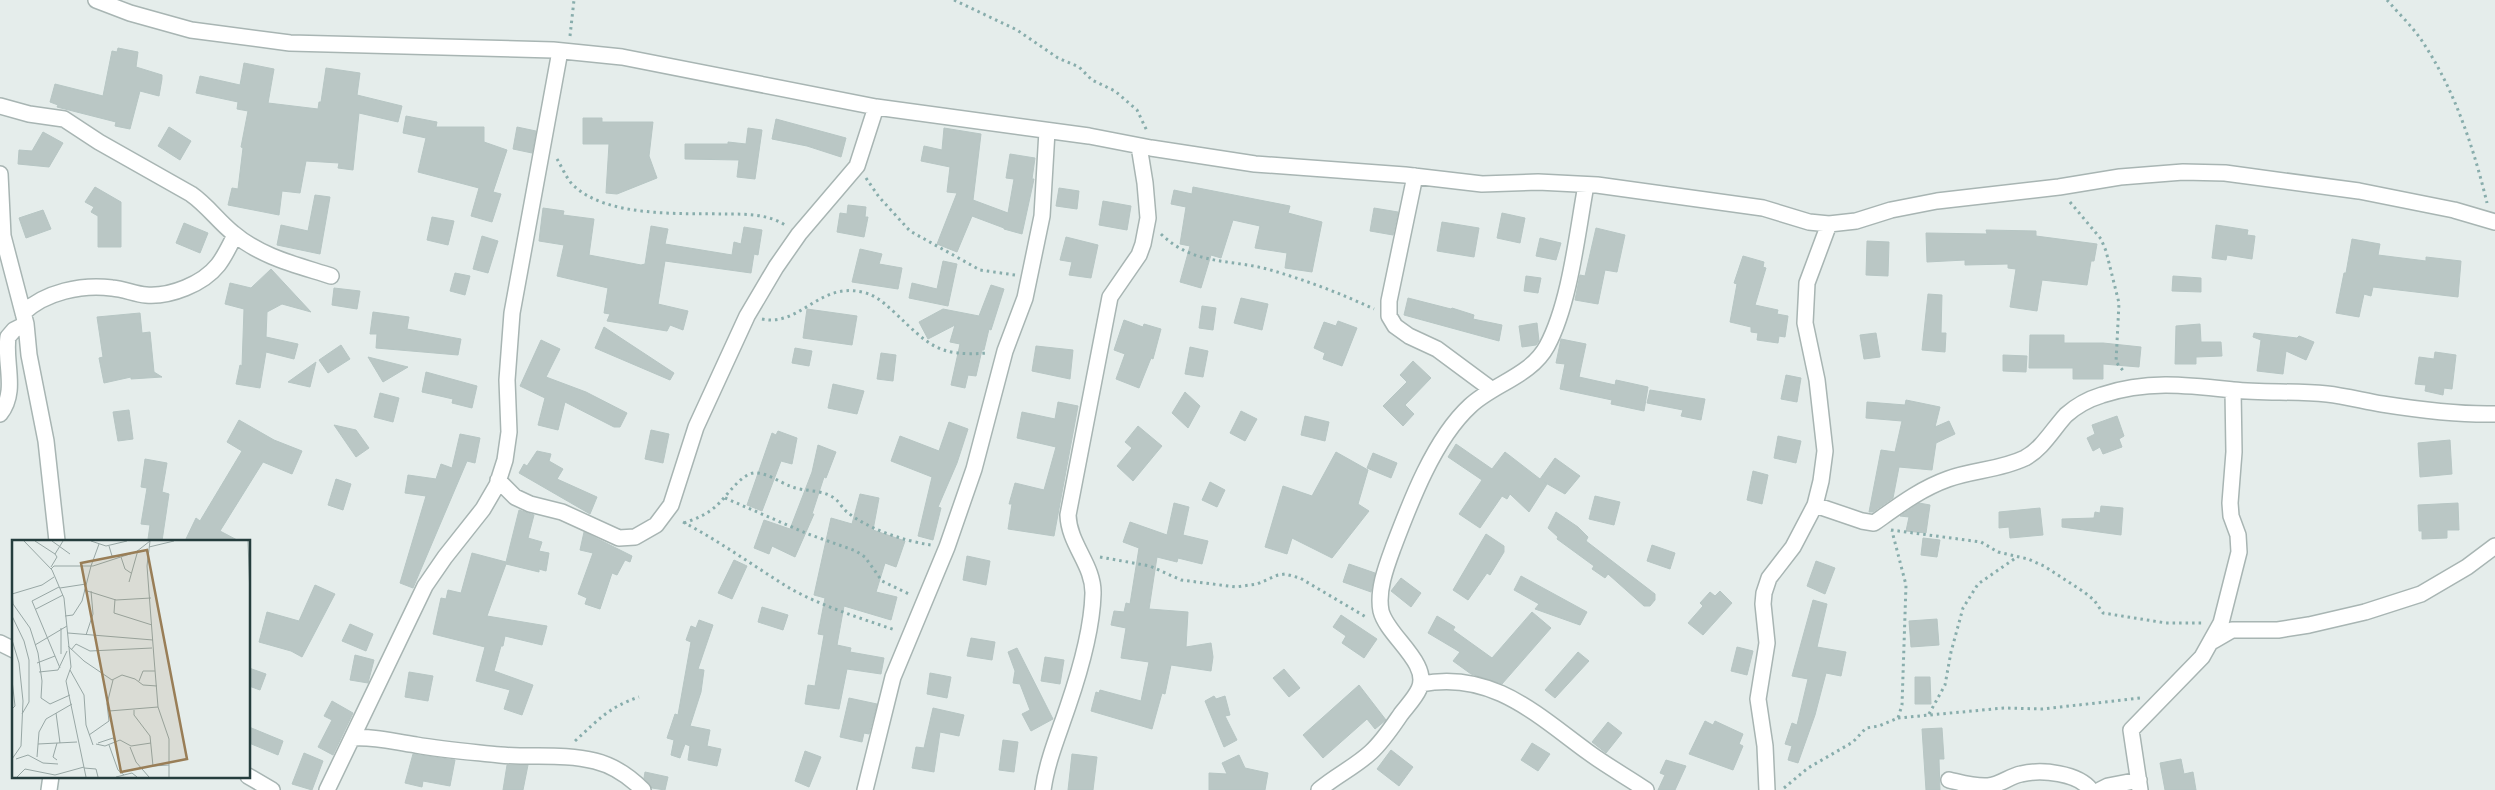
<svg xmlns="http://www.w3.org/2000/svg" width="2495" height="790" viewBox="0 0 2495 790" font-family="'Golos Text',sans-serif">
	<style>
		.building { fill: #bac7c5; stroke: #b7c6c4 }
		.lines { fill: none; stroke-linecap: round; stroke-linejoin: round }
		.street-casing { stroke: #a8b5b3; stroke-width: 18 }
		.path { stroke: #88adac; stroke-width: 3; stroke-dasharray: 2.5 4; stroke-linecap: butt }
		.street { stroke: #fff; stroke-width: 15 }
		.inset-road { fill: none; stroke: #98a7a5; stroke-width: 1 }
		.view { fill: #997e57; fill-opacity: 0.15; stroke: #997e57; stroke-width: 2.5 }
		.inset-edge { fill: none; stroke: #253d3d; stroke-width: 2.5 }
	</style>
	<rect width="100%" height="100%" fill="#e5edeb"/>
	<path class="building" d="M118,48L138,52L136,67L162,75V79L159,96L140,91L130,129L115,126L116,122L57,107L58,105L50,102L55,84L103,96L112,51L117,52Z
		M244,63L274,69L268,103L318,109L319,102H321L326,68L360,73L357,95L402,106L398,122L359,113L353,170L338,168L339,163L306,161L300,193L282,191L279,215L228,205L232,188L238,189L243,148L241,147L248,111L237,109L238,102L196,93L200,76L240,85Z
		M406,116L437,122L436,127H484V142L507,150L493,192L501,194L492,222L471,216L479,188L418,172L426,138L403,133Z
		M583,118H602V122H653L649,156L657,178L617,194L606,193L609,144H583Z
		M776,119L846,138L841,157L807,146L772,139Z
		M169,127L191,141L180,160L158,146Z
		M517,127L536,131L532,153L513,149Z
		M748,128L762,130L755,179L737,177L739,160L685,159V144H728V142L746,144Z
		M944,128L981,134L973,200L1008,213L1014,179L1006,178L1010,154L1035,158L1032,179H1034L1022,234L1004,229V228L972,216L957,252L937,244L957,193L947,192L950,167L921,161L924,146L942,150Z
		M43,132L63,143L49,167L18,164L19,150L32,151Z
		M95,187L121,202V247H98V216L91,212L94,207L85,202Z
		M1193,187L1290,206L1288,213L1322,222L1312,272L1285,268L1287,253L1255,248L1260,226L1233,220L1221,258L1211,255L1201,288L1180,282L1190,246L1180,244L1186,207L1171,204L1174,190L1192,194Z
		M1059,188L1079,191L1077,209L1056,206Z
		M315,195L330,197L320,254L277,245L281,225L308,231Z
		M1103,201L1131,206L1127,230L1099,225Z
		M848,205L866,207L865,217H868L864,237L837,232L840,213L847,214Z
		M543,208L564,211L563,215L594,219L589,255L641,265L645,264L651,226L668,229L665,244L732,255L734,242L741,244L744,227L762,230L758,255L754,254L751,273L665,261L658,304L688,311L683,330L670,325L667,331L607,321L610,314L604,313L608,288L557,276L564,245L539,241Z
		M1374,208L1398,212L1393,235L1370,231Z
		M43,210L51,229L26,238L19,218Z
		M1502,213L1525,218L1520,243L1497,238Z
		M432,217L454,221L448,245L427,240Z
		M1442,222L1479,228L1474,257L1437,251Z
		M184,223L208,233L200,253L176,243Z
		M2216,225L2248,230L2247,235L2255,236L2252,259L2227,255L2226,260L2212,258Z
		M1596,228L1625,235L1617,272L1605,270L1598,304L1575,300L1580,275L1585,276Z
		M1986,230L2036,231V236L2097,244L2094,261H2091L2087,285L2042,280L2037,311L2010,307L2016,269L2008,268V264L1965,265V260L1927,262L1926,233L1987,234Z
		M482,236L498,241L488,273L473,269Z
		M1066,237L1098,245L1091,278L1069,275L1072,262L1060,260Z
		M1540,238L1561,243L1556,260L1536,256Z
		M2352,239L2380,244L2378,255L2426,261V257L2461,261L2458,297L2373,287L2371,296L2364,294L2359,317L2336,313L2344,273H2346Z
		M1867,241L1889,242L1888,276L1866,275Z
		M860,249L882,254L879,264L902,268L898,289L852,282Z
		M1743,256L1764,262L1763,267L1766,268L1755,305L1778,310L1777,314L1788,316L1785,337L1779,336L1778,343L1757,340L1758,333L1751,332V327L1730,322L1737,284L1734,283Z
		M943,261L957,264L948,306L909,298L912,283L937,289Z
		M271,269L311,312L282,304L267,312L266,337L298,344L294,359L266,352L260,388L236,384L240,365L242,366L244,309L225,304L230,283L251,288Z
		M455,273L470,276L465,295L450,291Z
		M1526,276L1541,278L1538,293L1524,291Z
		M2173,276L2201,278V292L2172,291Z
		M991,285L1004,289L991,330L989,329L984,350H982L976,376L968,375L965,388L951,385L960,344L950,342L955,325L928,339L919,322L943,309L979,316Z
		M334,288L360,291L357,309L332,305Z
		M1928,294L1942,295L1941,333H1946L1945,352L1922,350Z
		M1241,298L1268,304L1262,330L1234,323Z
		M1408,298L1451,309L1452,308L1474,315L1473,319L1502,325L1499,341L1404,315Z
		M1202,306L1216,308L1213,330L1199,328Z
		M807,309L857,316L852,345L803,338Z
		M373,312L409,317L407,329L461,339L458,355L376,348L377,334H370Z
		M140,313L142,333L150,332L154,372L162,377L131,379V377L104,383L99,358L103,357L97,317Z
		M1124,320L1143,327L1144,324L1161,329L1153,359L1151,358L1139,388L1116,379L1125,354L1114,350Z
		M1338,321L1357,328L1342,366L1323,359L1325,353L1314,348L1324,322L1336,326Z
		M1537,323L1539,341L1536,345L1522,347L1519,326Z
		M2200,324L2201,342H2221L2222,356L2196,357V364H2175L2176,326Z
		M604,327L674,373L670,380L595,348Z
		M1876,333L1880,357L1864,359L1860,335Z
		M2254,333L2297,338L2299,336L2314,342L2306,360L2286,351L2283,374L2257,371L2261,340L2253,337Z
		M2030,335H2064V343H2103L2141,347L2139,367L2103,364V379H2073V368H2029Z
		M1561,339L1586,344L1579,377L1615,385L1616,380L1648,387L1644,411L1611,404L1612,400L1560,389L1565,364L1556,363Z
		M541,340L560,349L546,377L586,392L627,413L620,427H614L565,402L558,430L538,425L545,398L520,386Z
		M341,345L350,359L328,373L319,360Z
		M1036,346L1073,350L1070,379L1032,371Z
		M1190,347L1208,351L1203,377L1185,374Z
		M795,348L812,351L809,366L792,363Z
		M2435,352L2456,355L2452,389L2444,388L2443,395L2425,391L2426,385L2415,384L2419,357L2434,359Z
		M881,353L896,355L893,381L877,379Z
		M2003,355L2027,356L2026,372L2003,371Z
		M368,357L408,367L383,382Z
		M1413,361L1431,378L1405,405L1414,414L1403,426L1383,406L1407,382L1400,375Z
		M316,362L310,387L288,382Z
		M426,372L477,386L472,408L452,403L453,399L422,392Z
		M1786,375L1801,378L1797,402L1781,399Z
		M833,384L864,391L857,414L828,408Z
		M1650,390L1705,399L1701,420L1681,416L1683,410L1647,403Z
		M1185,392L1200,406L1188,428L1172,413Z
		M380,393L399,398L393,422L374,417Z
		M1906,400L1940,407L1935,427L1949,421L1955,434L1936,443L1932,470L1899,467L1893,498L1873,512H1869L1881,450L1895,452L1902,421L1866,418L1867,402L1905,405Z
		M1058,402L1078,406L1054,536L1008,529L1012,504H1009L1015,483L1044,490L1056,447L1017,438L1022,412L1055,419Z
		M129,410L133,439L118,441L113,412Z
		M1241,411L1257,419L1245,441L1230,433Z
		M1305,416L1329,422L1325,441L1301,435Z
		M2117,416L2124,436L2119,439L2122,447L2103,454L2100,447L2093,451L2087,438L2095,434L2092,425Z
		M239,420L274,440L302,451L292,474L263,462L220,531L239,541H185L196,518L200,521L242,451L227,442Z
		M949,422L968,429L957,463L938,507L941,508L933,540L918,536L932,477L891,461L900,436L939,451Z
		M334,425L356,430L369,448L356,457Z
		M1138,426L1162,446L1133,481L1117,466L1132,448L1125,442Z
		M651,430L669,434L663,463L645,459Z
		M778,431L797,438L792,464L781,461L762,511L747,505L772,433L776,435Z
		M460,434L480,438L475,463L467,461L413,588L400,583L426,496L405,493L408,475L436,479L441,464L452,468Z
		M1778,436L1801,441L1796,463L1774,458Z
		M2450,440L2452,474L2420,477L2418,443Z
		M1456,444L1492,469L1505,452L1540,479L1555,458L1580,476L1565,494L1544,482L1547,484L1529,512L1510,494L1507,499L1502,496L1480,528L1459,514L1482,480L1448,457Z
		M818,445L836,452L826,478L824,477L812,514H814L795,557L772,546L769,554L754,548L764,520L790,529L812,472Z
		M537,451L551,454L549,461L563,469L557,479L597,497L590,514L519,473L524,464L527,466Z
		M1336,452L1368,470L1358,504L1369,511L1332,558L1292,538L1287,554L1265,547L1283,486L1312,496Z
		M1373,453L1397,463L1391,478L1367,468Z
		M145,459L167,463L162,492L169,494L162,541L148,539L150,525L141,524L147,488L141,487Z
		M1753,471L1768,475L1762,504L1747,500Z
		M336,479L351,484L343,510L328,505Z
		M1210,482L1225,490L1217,507L1202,500Z
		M860,494L879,498L873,530L905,541L896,567L885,563L876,592L897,597L891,620L844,606L837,645L851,648L850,652L884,658L881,674L847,669L839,709L805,704L808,685L815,686L824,635L818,634L825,598L814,595L831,518L852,524Z
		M1595,496L1620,502L1614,525L1589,519Z
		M1174,503L1189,507L1183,535L1208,541L1202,564L1178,558L1177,562L1157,557L1149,609L1188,612L1186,647L1211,643L1213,657L1211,671L1171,665L1165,694L1162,693L1152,729L1091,711L1096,692L1099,693L1100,690L1141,701L1149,662L1121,658L1126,628L1111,625L1114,611L1124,612L1126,603L1130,604L1139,548L1123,542L1130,522L1167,535Z
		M1919,503L1930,505L1926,533L1906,531L1909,517L1900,516Z
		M2458,503L2459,530H2447V538L2422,539V531H2419L2418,505Z
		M2101,506L2123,508L2121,535L2062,527V519L2094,518L2095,512L2100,513Z
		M2040,508L2043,535L2010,538L2009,527L1999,528V512Z
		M519,510L534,515L528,538L542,542L539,551L549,553L546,571L539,569V572L506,564L487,616L547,626L542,645L505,636L503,646H501L494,671L533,685L522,715L504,709L510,690L476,681L485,647L433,634L441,598L446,599L448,590L461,593L472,553L506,562Z
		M1556,512L1578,527L1588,537L1586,541L1655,594V600L1650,606H1644L1608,574L1605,578L1592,569L1594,566L1557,539L1558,537L1548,528Z
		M584,532L632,556L630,562L625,560L617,575L612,573L600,609L585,604L587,598L578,594L593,553L580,550Z
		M1486,534L1504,546V552L1490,575L1487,573L1468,600L1453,590Z
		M1923,538L1940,540L1937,557L1921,555Z
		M1652,545L1675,553L1670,569L1647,561Z
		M967,556L990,561L986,585L963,580Z
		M734,560L747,566L732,599L718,593Z
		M1816,561L1835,568L1825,594L1807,586Z
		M1349,564L1375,573L1371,592L1343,582Z
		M1521,576L1587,612L1580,625L1535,609L1539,604L1514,590Z
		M1401,578L1421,593L1411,607L1391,591Z
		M315,585L335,594L302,657L291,651L259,642L267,612L299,621Z
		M1720,591L1732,603L1703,635L1688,623L1703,606L1700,603L1710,592L1715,596Z
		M1813,600L1827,604L1817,647L1846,652L1841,676L1826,673L1815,715L1798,763L1788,760L1792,746L1785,744L1792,723L1797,725L1808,679L1792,676Z
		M762,607L788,615L783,630L758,622Z
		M1532,612L1551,628L1502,684L1471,674L1453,661L1460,652L1428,633L1437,616L1455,627L1453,630L1492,658Z
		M1341,615L1377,639L1364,658L1342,643L1346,636L1333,627Z
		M1937,619L1939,645L1911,647L1909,621Z
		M699,620L713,625L698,669L704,670L701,692L690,726L710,730L707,746L721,749L717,766L688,760L690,746L685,744L680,758L671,755L674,740L667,738L675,714L678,715L691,642L686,640L691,626L696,628Z
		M350,624L373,634L366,651L342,641Z
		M971,638L995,642L992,660L967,656Z
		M1737,647L1753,651L1747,675L1731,671Z
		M1017,648L1053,719L1031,731L1022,714L1030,710L1020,684L1013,683L1015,671L1008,652Z
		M1578,652L1589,661L1555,698L1545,690Z
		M355,655L374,660L368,683L350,680Z
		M1045,657L1064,660L1060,684L1041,681Z
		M249,668L266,674L260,690L249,686Z
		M1284,669L1300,688L1289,697L1273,678Z
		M409,672L433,676L428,701L405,697Z
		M930,673L951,677L947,698L927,694Z
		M1915,677H1930L1931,704H1915Z
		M1359,685L1386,720L1375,729L1367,719L1323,758L1303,735Z
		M1214,696L1216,699L1225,696L1230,715L1225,716L1237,740L1224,747L1205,701Z
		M849,698L877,704L869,734L864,733L862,742L840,737Z
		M332,701L353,713L333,755L318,747L332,720L324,716Z
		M933,708L964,715L959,736L940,732L934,772L912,768L916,747L924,748Z
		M1705,721L1713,725L1715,721L1743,734L1739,744L1743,746L1733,770L1689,754Z
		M1608,722L1622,733L1606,753L1592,742Z
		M249,727L283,741L278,755L249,743Z
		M1942,728L1944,759H1939L1940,790H1926L1922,729Z
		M1003,740L1018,742L1014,772L999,770Z
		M1532,743L1550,754L1538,771L1521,760Z
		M1391,750L1413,767L1399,786L1377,769Z
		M805,751L821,757L809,787L795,781Z
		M304,753L323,761L312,790L292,784Z
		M413,754L455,760L450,786L423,781L422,787L405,783Z
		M1072,754L1097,757L1093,790H1068Z
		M1239,755L1245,768L1268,773L1265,790H1209V773L1227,774L1222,763Z
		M2181,759L2184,774L2193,772L2196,790H2165L2160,763Z
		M1666,760L1686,766L1675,790H1658L1665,775L1660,773Z
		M507,765H528L523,790H503Z
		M645,772L668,777L665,790L652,788L644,778Z"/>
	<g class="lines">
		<g class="street-casing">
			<path id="street" d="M96,0L130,13L191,30L290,43L553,50L622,57L876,107L1089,136L1151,148L1255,164L1405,175L1482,184L1538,182L1597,185L1763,208L1809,222L1829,224L1856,221L1891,210L1937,201L2059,187L2120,177L2183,172L2225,173L2359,191L2454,210L2495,222
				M0,106L29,114L64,119L99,142L191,194C207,205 218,221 233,233C261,257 297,265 331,276
				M0,174L3,236L26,324L29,355L46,441L57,541
				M1415,176L1389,301V316L1395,326L1409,336L1437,349L1491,389
				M23,313C45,292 82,284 112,288C124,289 135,294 146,295C170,297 203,284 218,265C225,256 230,245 235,235
				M0,414C18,391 4,363 8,337L14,330L26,324
				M498,480L515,497L530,504L562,512L619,538L635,537L656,525L671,505L696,427L747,316L776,267L799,234L857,166L876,107
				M1815,505L1862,521L1874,523C1898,506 1920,489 1948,479C1973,470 2000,470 2025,458C2042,449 2053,429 2066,415C2076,406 2089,399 2102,395C2147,380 2187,385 2233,390C2264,393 2295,391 2327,394C2345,396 2364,401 2382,404C2420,410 2457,415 2495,414
				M2213,641L2232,630H2278L2309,625L2365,612L2421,594L2467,567L2495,546
				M0,643L14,650
				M1421,684C1491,670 1536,714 1588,752C1607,766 1627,777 1646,790
				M352,738C374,736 394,742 416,745C444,750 472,752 500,755C532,758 564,753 595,761C615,766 629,776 643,790
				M248,776L272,790
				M1949,780C1962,783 1975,787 1988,786C2000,785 2010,776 2021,774C2042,769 2078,773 2091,790
				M49,790L51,776
				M327,790L425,586L445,557L483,509L497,485L505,460L509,432L507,380L512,313L560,51
				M865,790L893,677L947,547L974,469L1005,351L1025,298L1042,216L1047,131
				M1043,790C1047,761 1059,733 1068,706C1080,671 1092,630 1093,594C1094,565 1069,545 1068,515L1110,297L1139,255L1143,244L1148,218L1145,183L1139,146
				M1319,790C1335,776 1355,767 1371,752C1383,741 1392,727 1401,714C1407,706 1415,698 1419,689C1431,663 1387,636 1381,611C1377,591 1386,567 1393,548C1410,503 1434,439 1470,406C1493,384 1531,376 1547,346C1570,303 1577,234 1586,185
				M1767,790L1765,746L1758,699L1767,643L1763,604L1764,593L1769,578L1793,547L1815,505L1821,481L1825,451L1817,380L1805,323L1807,283L1829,224
				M2100,790L2108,786L2139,780
				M2140,790L2131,730L2202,657L2221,623L2239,552L2238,535L2231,516L2230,503L2234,452L2233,390"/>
		</g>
		<path class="path" d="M954,0L1017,30L1058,58L1079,67L1092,80L1115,91L1137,110L1147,131
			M2387,0C2399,14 2414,28 2424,44C2455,91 2474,149 2487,203
			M570,36L574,0
			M557,159C562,167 566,178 573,185C607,218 682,213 726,214C746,214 768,214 785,225
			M866,178L879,197L910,231L980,270L1015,275
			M2070,202L2101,239L2106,251L2119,303L2116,362L2125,373
			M1161,234C1195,267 1232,258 1274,271C1308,281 1342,294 1374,309
			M762,319C800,327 819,282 862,292C876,295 884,303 894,312C928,344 937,357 987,353
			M725,498L808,534L856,551L865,557L882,581L911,595
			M683,522C721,542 755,567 791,589C824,607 860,618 895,630
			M684,523C695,519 706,515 715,507C726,498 739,475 754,473C766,472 779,482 790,486C803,492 822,489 834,498C839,501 842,508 847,512C868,529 904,541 931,545
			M1891,530L1981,542L1998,552L2028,559L2044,566L2084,592L2094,600L2103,613L2166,623H2203
			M1100,557L1150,566L1181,580L1236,587L1257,584L1278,575L1285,574L1300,578L1366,617
			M1929,714L1945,685L1951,652L1963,608L1978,584L2017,557
			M1898,718L2004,708L2043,709L2140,698
			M575,741C598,720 609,707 639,697
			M1784,788L1808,768L1853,742L1866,728L1879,726L1898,718L1902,705L1906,585L1892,531"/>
		<use href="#street" class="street"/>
	</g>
	<g transform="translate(12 540)">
		<rect width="238" height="238" fill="#e5edeb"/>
		<path class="inset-road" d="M12,1L40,30L52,58L59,127L54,141L74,237M23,1L43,14L45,17L39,27M40,1L58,14M79,1L94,6L115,1M138,1L135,26L142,118L146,167L157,199V237M236,1L238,57M97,6L100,16L108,17M137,7L162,1M43,14L51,1M109,17L113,29L119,33M79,26L87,4M39,29L42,26H81L124,12L138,1M117,42L126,10M47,47L20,61L48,128M48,48L74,44M72,50L104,60L139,58M0,51L1,64L18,88L26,113L30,141L29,158L38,164L58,155M0,54L30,45L42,37M103,59L102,73L140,85M24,69L51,55M0,76L12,101L17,120V162L10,174M53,76L61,75L70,61L79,26M56,93L141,100M74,95L81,74L79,51M0,100L7,123L11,161L9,206L0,219M23,105L55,86M56,106L72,121L100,140L110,135L123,139L131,145L145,146M59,110L64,104L78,111L140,108M49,114V88M25,123L43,116M58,130L72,155L74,185L81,205M27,132L46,130L55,111M0,140L3,166L0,169M127,141L131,131H143M122,170V175L138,196L141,226L157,225M97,171L146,167M44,173L48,203M77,195L97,181L95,164L101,140M86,203L101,198L104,202M26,204L65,202M84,204L93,206L108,200L119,206L139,203M97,205L106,230L112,235M118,207L124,222L137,237M25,217L27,192L34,179L60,164M4,219L16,215L31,223L46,224M45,220L41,217L45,203M72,228L84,229L86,237M5,237L13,229L43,235L72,227M104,237L120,233L125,237"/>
		<path class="view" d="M135,10L175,219L109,232L69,23Z"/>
		<rect width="238" height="238" class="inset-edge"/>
	</g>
</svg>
